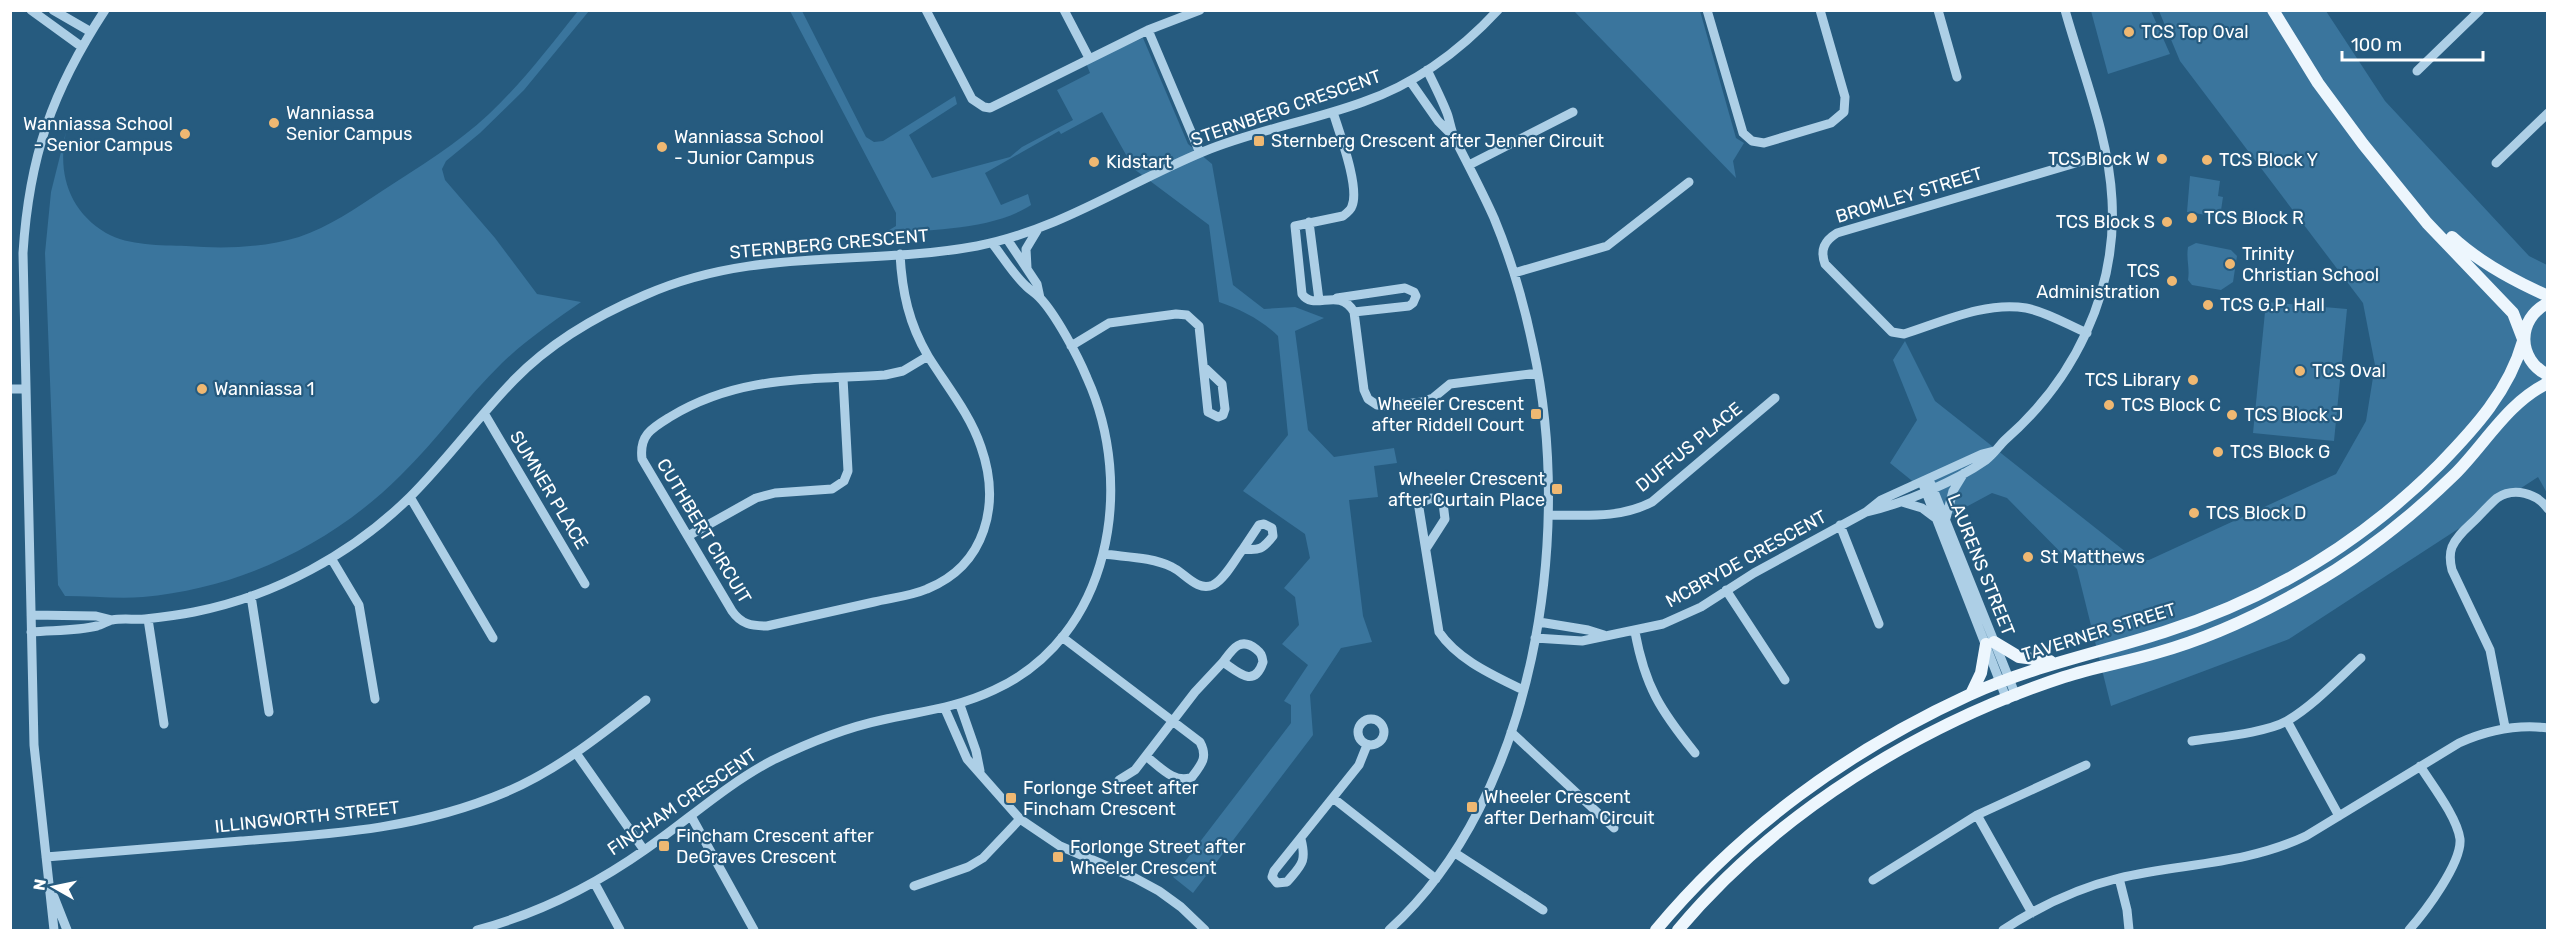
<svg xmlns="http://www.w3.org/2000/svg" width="2558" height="941" viewBox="0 0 2558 941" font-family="Rubik,sans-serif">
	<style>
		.green { fill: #3a759d }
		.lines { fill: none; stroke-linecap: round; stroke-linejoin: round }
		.minor { stroke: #adcfe6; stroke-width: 9 }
		.major { stroke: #edf6fd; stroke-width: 12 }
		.poi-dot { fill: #efb872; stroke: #265b7f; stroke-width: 2 }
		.labels { text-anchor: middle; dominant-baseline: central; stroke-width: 4.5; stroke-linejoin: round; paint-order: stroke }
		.poi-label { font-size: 18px; fill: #fff; stroke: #265b7f; text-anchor: start }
		.street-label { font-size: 18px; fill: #fff; stroke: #265b7f }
	</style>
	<rect width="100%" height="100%" fill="#265b7f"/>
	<path class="green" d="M578,11H589L524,90L480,133L446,161L442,169L445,180L495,238L537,294L581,302C554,321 526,340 502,363C466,398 437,440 401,475C332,544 241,588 143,597C118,599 91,596 65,596L58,585L45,253L51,192L66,132C57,173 69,211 106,233C129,246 161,245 186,246C224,249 262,248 299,237C329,227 356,208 382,191C419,167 457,144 489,114C522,83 550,46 578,11Z
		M790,11H802L866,137L874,142L883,141L955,96L957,104L909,135L932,178L1010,157L1022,147L1073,120L1057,90L1090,73L1086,63L1143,38L1188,144L1212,164L1233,285L1264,309L1295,307L1324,318L1295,331L1308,430L1334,457L1394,448L1397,463L1374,466L1378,497L1349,500L1363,616L1372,642L1341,648L1310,695L1313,735L1193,893L1173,877L1291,723V705L1284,701L1308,665L1282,644L1299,625L1295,597L1284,588L1310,558L1305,534L1243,491L1288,435L1278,336C1262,320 1240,309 1219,302L1209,225L1134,169L1102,112L1061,134L1059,131L985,173L1001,205L1028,194L1031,205C993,230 929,230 884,233L896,226V213Z
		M1574,11H1700L1736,138L1744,143L1733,161L1736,178Z
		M2091,11H2151L2170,54L2108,74Z
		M2159,11H2326L2385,101L2529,256L2547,265V493L2538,477L2289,639L2111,706L2077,569L2007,498L1992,493L1953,514L1890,463L1917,420L1893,360L1905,341L1935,401L2136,560H2149L2336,474L2366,421L2375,365L2363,303L2180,61Z
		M2190,176L2220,181L2218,196L2223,197L2220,217L2187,212Z
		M2196,243L2231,250L2237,256L2233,282L2221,290L2192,285L2188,280C2190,268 2186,259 2188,247Z
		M2266,302L2347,309L2334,441L2253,433Z"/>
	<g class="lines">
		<path class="minor" d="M31,10L82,47
			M53,10L91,32
			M926,10L972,99L984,107L990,108L1148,30L1200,10
			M1064,10L1089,58
			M1707,10L1743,133L1752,141L1764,143L1831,123L1844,112L1845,97L1820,10
			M1938,10L1957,77
			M1148,30L1200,153
			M2417,71L2480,10
			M1410,81L1438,121L1452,135
			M1333,112C1339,132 1360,187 1352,206C1351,210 1347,213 1343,216L1295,226L1302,294C1314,312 1339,286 1354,312L1364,390L1368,399L1377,405L1387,406L1422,402L1433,398L1450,384L1538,373
			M2496,163L2548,113
			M1469,165L1573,112
			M1309,222L1319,300
			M1007,239L1037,284L1040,298
			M900,254C902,292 909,324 928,356L903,371L885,375C808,380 739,375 670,417C652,428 639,435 642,459L732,611C741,624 751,626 767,626C802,618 838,610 874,602C891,598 911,596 927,589C986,565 1001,504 981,447C970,414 946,385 928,356
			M1027,268L1026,249L1038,229
			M1514,273L1607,246L1689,182
			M1337,298L1405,288L1414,292L1416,296L1413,303L1409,306L1354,312
			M2087,333C2068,325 2047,312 2026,308C1986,301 1942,322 1904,334L1892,332L1825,264C1820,250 1824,241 1837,233L2106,154
			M1071,346L1109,323L1176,314L1187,315L1199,326L1208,412L1218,417L1223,415L1225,409L1222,384L1204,367
			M10,389H26
			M484,413L585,584
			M1931,484L2016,696
			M1924,487L2007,700
			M410,497L493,638
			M1902,502L1922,508L1934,517
			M1866,512C1903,504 1956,481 1986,460C1993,455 1999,446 2005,440C2074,380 2117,293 2112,200C2109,137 2082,71 2065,10
			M1549,515C1585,515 1619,519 1652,502L1775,398
			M1946,518L1953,491L1964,473
			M1840,525L1879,624
			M688,536L756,498L775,493L832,489L844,481L848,471L843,378
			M1427,547L1445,519L1443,503L1431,498L1421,503L1419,508L1439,632C1458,660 1493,675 1523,690
			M1104,554C1125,557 1152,557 1172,567C1185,573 1197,592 1213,585C1225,579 1235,559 1243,549C1259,551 1263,549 1273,536L1272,528L1264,524L1259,525L1243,549
			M331,558L359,605L375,699
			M1726,590L1785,680
			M251,596L269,712
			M31,615L96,616L112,620
			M148,619L164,724
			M1539,622L1588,630L1604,635
			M31,632C52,630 76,631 97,626C101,625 108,621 112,620C123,618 135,620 145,619C162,617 178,615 194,612C275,596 352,554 410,497C447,460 478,417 514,380C550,343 598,315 645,295C756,246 863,267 977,246C1060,230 1129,182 1205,151C1256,130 1311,121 1363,102C1415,84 1460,51 1498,10
			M1635,632C1645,686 1660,710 1695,753
			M1062,637L1200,742C1208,757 1202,764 1192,777C1175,785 1159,766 1146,756
			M1535,638L1582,641L1663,624L1701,607L1754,573L1866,512L1881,500L1982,454L1994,451
			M960,705L976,751L980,771
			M945,709L967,759L1020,819L1060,846L1135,878L1159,891L1181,907L1205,930
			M1358 732a13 13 0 1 1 26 0a13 13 0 1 1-26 0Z
			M2287,721L2339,816
			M2505,727L2490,650L2452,570C2450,562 2449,555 2452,547C2457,535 2468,527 2477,518C2483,512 2490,504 2497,498C2514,487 2537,493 2548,509
			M1511,732L1614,828
			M2192,741C2218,737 2266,733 2287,721C2314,705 2338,679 2361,658
			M576,753L644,850
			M1119,780L1135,770L1195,692L1223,662C1238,672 1254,689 1263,662C1262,655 1261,653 1256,649C1240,636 1232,650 1223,662
			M1333,798L1436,879
			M1977,815L2032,913
			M691,816L754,930
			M1301,839C1307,863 1301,865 1287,882L1277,883L1272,877L1274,871L1359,765L1367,745
			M1455,853L1543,910
			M46,857C111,852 176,846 241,841C334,834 419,829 506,792C558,770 602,734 646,700
			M2119,878L2127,910L2129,930
			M1873,880L1977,815L2086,765
			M594,882L620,930
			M914,886L968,867L983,858L1020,819
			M54,897L67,930
			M54,930L34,745L23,253C29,157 52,91 105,10
			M477,930C537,914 595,885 646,849C688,820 727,784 773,760C808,743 844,728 882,720C922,711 956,708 994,690C1111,637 1136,486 1087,378C1078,356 1055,313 1039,297C1035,293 1030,290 1026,286C1013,274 1003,257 992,243
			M1389,930C1536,797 1574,533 1533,347C1524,303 1511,259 1494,218C1482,191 1468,165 1455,139C1451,131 1450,121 1447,113C1441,98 1434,84 1427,70
			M2003,930C2038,907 2078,888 2119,878C2183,863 2245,865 2306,836L2459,743C2488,730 2516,724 2548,728
			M2409,930C2425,912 2462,863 2460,839C2457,817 2432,785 2420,766"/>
		<path class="major" d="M2273,10L2318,83L2363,144L2427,223L2513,313L2523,339
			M2452,237C2479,262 2514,281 2548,296
			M2548,303C2516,319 2517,360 2548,375
			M1994,642L2019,657L2050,661
			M1971,694L1981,673L1986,644
			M1656,930C1740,829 1849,750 1969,695C2032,666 2099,653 2164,632C2268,599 2362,542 2439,465C2475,428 2509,391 2523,341
			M1678,930C1776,813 1920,724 2064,677C2094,667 2126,662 2156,653C2210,638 2261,614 2309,586C2362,556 2411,517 2455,474C2485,444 2508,402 2548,383"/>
	</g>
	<g class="poi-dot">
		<circle cx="2129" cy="32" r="6"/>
		<circle cx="274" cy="123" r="6"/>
		<circle cx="185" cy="134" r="6"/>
		<rect x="1253" y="135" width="12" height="12" rx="3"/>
		<circle cx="662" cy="147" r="6"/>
		<circle cx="2162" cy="159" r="6"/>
		<circle cx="2207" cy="160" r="6"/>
		<circle cx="1094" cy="162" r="6"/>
		<circle cx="2192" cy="218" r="6"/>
		<circle cx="2167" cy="222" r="6"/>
		<circle cx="2230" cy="264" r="6"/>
		<circle cx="2172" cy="281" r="6"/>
		<circle cx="2208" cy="305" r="6"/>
		<circle cx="2300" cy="371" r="6"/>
		<circle cx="2193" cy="380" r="6"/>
		<circle cx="202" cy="389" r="6"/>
		<circle cx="2109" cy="405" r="6"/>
		<rect x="1530" y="408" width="12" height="12" rx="3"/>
		<circle cx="2232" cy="415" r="6"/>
		<circle cx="2218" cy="452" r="6"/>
		<rect x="1551" y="483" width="12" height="12" rx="3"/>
		<circle cx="2194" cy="513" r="6"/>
		<circle cx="2028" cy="557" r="6"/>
		<rect x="1005" y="792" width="12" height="12" rx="3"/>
		<rect x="1466" y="801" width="12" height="12" rx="3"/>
		<rect x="658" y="840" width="12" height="12" rx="3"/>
		<rect x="1052" y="851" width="12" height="12" rx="3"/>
	</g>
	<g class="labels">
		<g class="poi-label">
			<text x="2141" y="32">TCS Top Oval</text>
			<text x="286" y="113">Wanniassa<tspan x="286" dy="21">Senior Campus</tspan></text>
			<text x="173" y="124" text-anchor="end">Wanniassa School<tspan x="173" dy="21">- Senior Campus</tspan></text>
			<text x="674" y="137">Wanniassa School<tspan x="674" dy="21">- Junior Campus</tspan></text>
			<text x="1271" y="141">Sternberg Crescent after Jenner Circuit</text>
			<text x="2150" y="159" text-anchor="end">TCS Block W</text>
			<text x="2219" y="160">TCS Block Y</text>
			<text x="1106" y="162">Kidstart</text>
			<text x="2204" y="218">TCS Block R</text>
			<text x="2155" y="222" text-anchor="end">TCS Block S</text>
			<text x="2242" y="254">Trinity<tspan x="2242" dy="21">Christian School</tspan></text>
			<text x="2160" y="271" text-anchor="end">TCS<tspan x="2160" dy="21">Administration</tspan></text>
			<text x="2220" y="305">TCS G.P. Hall</text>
			<text x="2312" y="371">TCS Oval</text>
			<text x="2181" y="380" text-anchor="end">TCS Library</text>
			<text x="214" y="389">Wanniassa 1</text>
			<text x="1524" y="404" text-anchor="end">Wheeler Crescent<tspan x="1524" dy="21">after Riddell Court</tspan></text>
			<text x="2121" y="405">TCS Block C</text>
			<text x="2244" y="415">TCS Block J</text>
			<text x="2230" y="452">TCS Block G</text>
			<text x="1545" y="479" text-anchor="end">Wheeler Crescent<tspan x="1545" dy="21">after Curtain Place</tspan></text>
			<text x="2206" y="513">TCS Block D</text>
			<text x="2040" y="557">St Matthews</text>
			<text x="1023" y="788">Forlonge Street after<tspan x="1023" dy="21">Fincham Crescent</tspan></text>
			<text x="1484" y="797">Wheeler Crescent<tspan x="1484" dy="21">after Derham Circuit</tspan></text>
			<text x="676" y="836">Fincham Crescent after<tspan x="676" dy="21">DeGraves Crescent</tspan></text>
			<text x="1070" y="847">Forlonge Street after<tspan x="1070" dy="21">Wheeler Crescent</tspan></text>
		</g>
		<g class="street-label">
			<text transform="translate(1286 108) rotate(-19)">STERNBERG CRESCENT</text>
			<text transform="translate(1909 195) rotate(-17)">BROMLEY STREET</text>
			<text transform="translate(829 244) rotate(-5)">STERNBERG CRESCENT</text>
			<text transform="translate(1689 447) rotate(-39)">DUFFUS PLACE</text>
			<text transform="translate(549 490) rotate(59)">SUMNER PLACE</text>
			<text transform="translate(704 531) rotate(59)">CUTHBERT CIRCUIT</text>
			<text transform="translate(1746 559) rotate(-29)">MCBRYDE CRESCENT</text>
			<text transform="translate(1981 565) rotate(68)">LAURENS STREET</text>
			<text transform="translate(2099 632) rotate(-17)">TAVERNER STREET</text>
			<text transform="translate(682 802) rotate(-34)">FINCHAM CRESCENT</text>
			<text transform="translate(307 817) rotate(-6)">ILLINGWORTH STREET</text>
		</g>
	</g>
	<rect width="2558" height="941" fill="none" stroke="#ffffff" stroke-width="24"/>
	<g transform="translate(54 887) rotate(279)" stroke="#265b7f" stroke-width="4.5" paint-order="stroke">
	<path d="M0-4.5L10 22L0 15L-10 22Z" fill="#ffffff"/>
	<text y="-9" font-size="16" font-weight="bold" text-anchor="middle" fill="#ffffff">N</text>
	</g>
	<path d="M2342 51v9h141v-9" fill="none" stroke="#ffffff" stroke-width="3"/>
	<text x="2351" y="51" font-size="18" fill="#ffffff" stroke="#265b7f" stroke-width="4.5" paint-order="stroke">100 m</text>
</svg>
